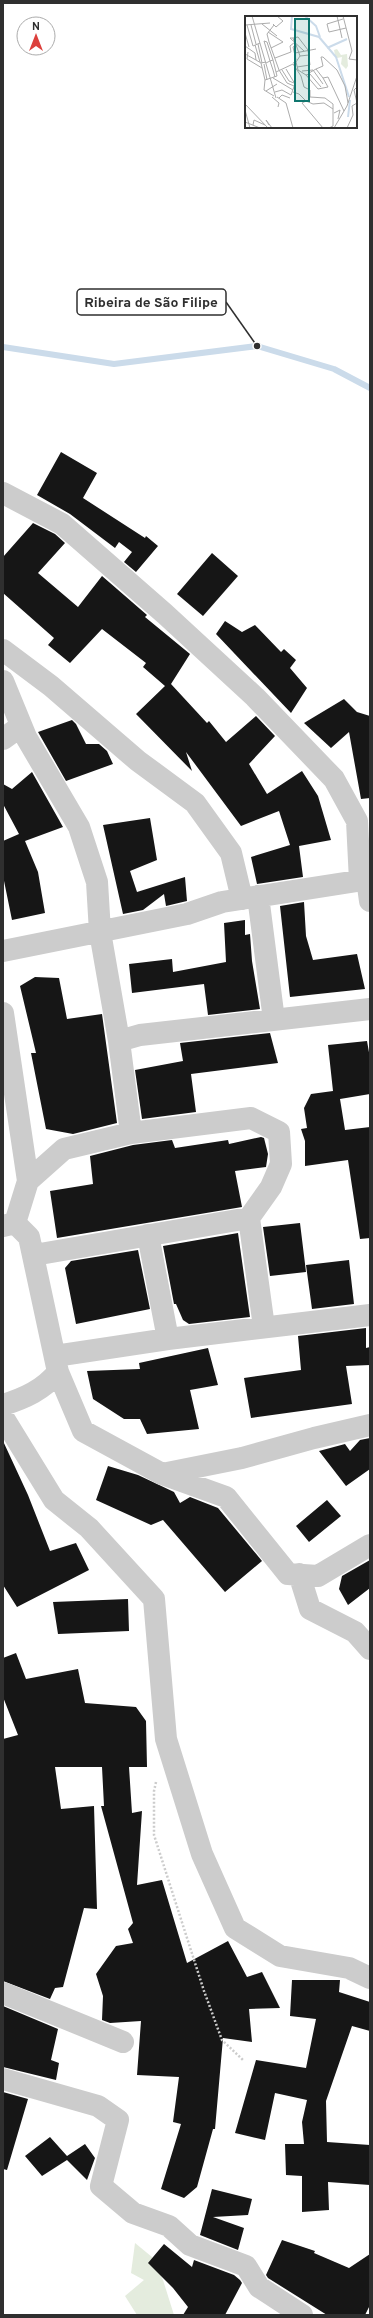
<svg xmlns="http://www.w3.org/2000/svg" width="373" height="2318" viewBox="0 0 373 2318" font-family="Overpass,sans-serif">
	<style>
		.green { fill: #e4ecde }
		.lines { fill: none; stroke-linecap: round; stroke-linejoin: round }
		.stream { stroke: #cbdbea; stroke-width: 6 }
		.building { fill: #161616 }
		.path { stroke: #ccc; stroke-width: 2.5; stroke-dasharray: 2 2; stroke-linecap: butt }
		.minor { stroke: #ccc; stroke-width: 22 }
		.inset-river { fill: none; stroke: #cbdbea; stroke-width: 2 }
		.inset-road { fill: none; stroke: #acacac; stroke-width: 1 }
		.view { fill: #0f766e; fill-opacity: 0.15; stroke: #0f766e; stroke-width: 2 }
		.inset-edge { fill: none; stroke: #2f2f2f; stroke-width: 2 }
		.leader { fill: none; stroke: #2f2f2f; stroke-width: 1.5 }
		.callout-dot { fill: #2f2f2f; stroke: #fff; stroke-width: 1.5 }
		.callout { fill: #fff; stroke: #2f2f2f; stroke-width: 1.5 }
		.callout-label { font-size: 14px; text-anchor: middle; font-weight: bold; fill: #2f2f2f }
	</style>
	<rect width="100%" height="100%" fill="#fff"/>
	<path class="green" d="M135,2243L152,2257L163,2280L174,2315H137L125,2296L144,2280L131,2273Z"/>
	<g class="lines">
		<path class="stream" d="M3,347L114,364L257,346L334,369L370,388"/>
	</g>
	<path class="building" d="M61,452L97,473L83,498L145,538L146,536L158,546L136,572L124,562L132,552L119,542L115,548L70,514L37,495Z
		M33,523L55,534L65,543L38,573L78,607L102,576L147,615L145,617L190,654L171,684L207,723L209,721L226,742L256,716L275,736L249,764L267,794L302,771L318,796L331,840L299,846L303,877L257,884L251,857L290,845L279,811L241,826L186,752L192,771L136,714L165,686L143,667L146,663L102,629L70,663L48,645L54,638L3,593V557Z
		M212,553L238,576L203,616L177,594Z
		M225,621L242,632L255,625L281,652L284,649L296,660L290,668L307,688L291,713L216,634Z
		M344,699L357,712L370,716V798L361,799L349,732L331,748L304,723Z
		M72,720L76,724L86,744H99L107,751L113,764L66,781L38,732Z
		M32,772L63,827L25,841L38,872L45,913L12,920L3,876V841L19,834L3,804V784L12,789Z
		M150,818L157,860L130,871L137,892L185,877L187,901L166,906L164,894L143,910L123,914L103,825Z
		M304,902L306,936L313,960L357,954L365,989L290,997L280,906Z
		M245,920V935L250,934L252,961L260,1009L208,1015L204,984L132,993L129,964L172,959L173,972L226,962L224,923Z
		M35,977L59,978L67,1019L102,1014L117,1123L73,1134L46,1129L31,1053H36L20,986Z
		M270,1033L278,1063L191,1074L196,1112L142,1119L135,1070L183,1061L180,1043Z
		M367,1041L370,1058V1094L340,1099L345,1130L370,1127V1238L360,1239L348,1160L305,1166V1141L301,1129L307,1128L304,1108L311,1094L333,1091L328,1045Z
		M261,1137L264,1138L268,1154L266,1167L235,1171L242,1207L57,1238L50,1191L93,1184L90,1156L133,1145L172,1140L175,1148L228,1140L229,1144Z
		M300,1223L306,1272L270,1276L263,1227Z
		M238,1233L250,1317L189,1324L183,1320L176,1304H174L163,1246Z
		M138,1250L150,1309L76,1324L65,1268L71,1261Z
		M349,1260L354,1304L312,1309L306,1265Z
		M366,1328V1348L370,1347V1365L346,1366L352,1404L251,1418L244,1378L301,1370L298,1336Z
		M208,1348L218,1385L190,1390L199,1429L147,1434L140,1419H124L93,1399L87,1371L140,1369L139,1363Z
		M370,1438V1469L346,1486L319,1451L345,1444L350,1451L360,1440Z
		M3,1441L28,1495L50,1551L76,1543L89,1570L17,1607L3,1585Z
		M108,1466L138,1475L174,1492L180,1503L190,1497L218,1508L262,1561L225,1592L163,1520L151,1525L96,1500Z
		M327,1500L341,1516L309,1542L296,1526Z
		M370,1560V1588L348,1605L339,1589L342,1576Z
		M128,1599L129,1631L58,1634L53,1602Z
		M16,1653L26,1679L78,1669L85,1703L136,1707L146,1721L147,1767H129L132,1813L142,1811L137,1885L162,1880L187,1963L228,1941L247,1977L262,1972L280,2008L249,2009L252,2042L223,2038L215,2129H213L197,2187L184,2198L161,2189L181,2124L173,2122L179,2077L137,2075L141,2021L110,2023L102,2020L103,1996L96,1974L116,1946L133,1943L128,1929L133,1923L101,1806H104L102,1767H55L61,1809L94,1806L97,1909L84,1908L63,1987L55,1988L50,1999L3,1981V1739L18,1735L3,1697V1658Z
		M292,1980H340L339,1992L370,2002V2031L352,2026L326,2101L327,2142L370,2145V2185L328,2182L329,2210L302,2212V2176L286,2175L285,2144H304L302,2122L307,2100L275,2093L265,2140L235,2133L256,2060L306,2068L316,2019L290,2016Z
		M3,2006L58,2029L51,2060L59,2063L56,2080L3,2067Z
		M3,2092L28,2099L7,2170L3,2169Z
		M50,2137L67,2156L85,2144L95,2158L87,2180L67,2160L42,2176L25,2156Z
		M212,2189L252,2199L248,2215L213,2217L244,2228L238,2250L200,2235Z
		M282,2240L315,2251L314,2253L349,2268L370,2254V2305L365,2315H327L268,2278L266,2275Z
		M164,2244L192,2267L194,2260L234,2275L240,2280L242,2283L225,2315H183L188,2307L173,2288L148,2263Z"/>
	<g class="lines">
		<path class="path" d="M156,1782L154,1791V1835L204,1991L222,2040L243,2060"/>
		<path class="minor" d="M3,493L62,524L165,614L255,697L334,779L357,821L360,881
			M3,650L51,686L138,761L195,803L231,853L242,899
			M3,681L26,737L79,827L97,882L100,932L119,1041
			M3,739L21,726
			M367,879L370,901
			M258,896L274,1020
			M3,951L187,914L222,902L370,879
			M3,1013L28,1181
			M131,1133L251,1118L279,1132L281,1164L271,1187L249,1218L264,1327
			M15,1223L28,1181L64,1149L131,1133L119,1041L140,1035L370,1009
			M3,1226L15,1223L29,1237L58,1372L83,1431L162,1474L226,1497L288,1574L318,1576L370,1545
			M148,1235L168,1339
			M34,1255L249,1218
			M55,1356L168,1339L370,1315
			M3,1405C25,1398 43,1390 58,1372
			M3,1417L54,1500L89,1528L154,1599L166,1739L202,1854L235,1928L280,1956L349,1968L370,1978
			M162,1474L242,1458L314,1438L370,1425
			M299,1574L310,1609L355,1632L370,1649
			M3,1993L123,2042
			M3,2079L98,2106L118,2120L101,2186L133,2213L169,2226L190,2245L246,2266L259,2287L302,2315"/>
	</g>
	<g transform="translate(245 16)">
		<rect width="112" height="112" fill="#fff"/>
		<path d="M92,33L96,39L102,38L103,50L101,53L96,48L97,41L92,42L90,39L89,34Z" fill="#e4ecde"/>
		<path class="inset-river" d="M47,0L46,13L74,21L91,41L104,81M60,0L71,10L75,21M82,32L102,23M103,101L105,84"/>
		<path class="inset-road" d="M7,0L31,82M92,0L97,22M98,0L107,35L104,43L112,44M98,3L82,8L84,16L101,12M17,8L32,20M28,8L31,11L38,5L32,0M0,9L25,7M2,9L8,30L15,27M6,9L11,28M29,9L22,18L24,26L34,54L42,67L49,70M23,16L38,26L26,32M0,17L4,31M48,22L53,21L63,34M50,26L49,25L48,22H45L59,35M13,28L17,47M10,29L15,46M51,29L48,31L51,44M0,30L10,37L11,44L16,47L21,46M3,36L2,43L17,52M50,37L71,33M0,38L11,44M30,42L46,36L45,30L50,26L55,40M51,46L55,40L64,39M16,47L20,64L19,74L29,80M21,47L25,45L28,44L22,26L19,25L25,45L28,54L30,61M48,47L51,46L53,54L61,59L65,58L76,71M19,48L22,64M52,51L65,49L63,34M71,53L78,50L76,41H78L92,54L100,70L103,87M37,54L44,65L49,67M57,55L68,54L78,68M31,56L48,48L56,60L59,71L65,74V81L80,82L88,88V110L84,112M64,57L71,53L78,62L83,61L99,95M61,59L73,73L83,71L78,62M28,62L48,74M20,64L32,60L28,44M112,71L109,74L112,87M21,75L32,68M30,76L37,74L46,79L50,68L41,53M48,76L54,78L61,85M27,81L34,87L33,91M32,81L41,87L48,112M34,82L37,79L45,82M0,88L23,112M0,94L5,112M89,97L95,94L93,103M0,106L15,112M8,109L9,104L20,109M24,109L21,104L27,112M78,112L57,87L61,85L68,88L79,87L88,93M89,112L102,90L112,60M102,112L108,99L107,90L112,87"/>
		<path class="view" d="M50,3H64V85H50Z"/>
		<rect width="112" height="112" class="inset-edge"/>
	</g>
	<path class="leader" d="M257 346L226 302"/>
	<circle class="callout-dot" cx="257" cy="346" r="4"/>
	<rect class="callout" x="77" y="289" width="149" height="26" rx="4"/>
	<g class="callout-label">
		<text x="151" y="307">Ribeira de São Filipe</text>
	</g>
	<rect width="373" height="2318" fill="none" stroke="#2f2f2f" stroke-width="8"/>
	<g transform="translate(36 36)"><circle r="19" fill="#ffffff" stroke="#acacac"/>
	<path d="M0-3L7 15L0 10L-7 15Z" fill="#dc403c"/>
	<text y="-6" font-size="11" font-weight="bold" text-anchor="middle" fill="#2f2f2f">N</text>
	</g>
</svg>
